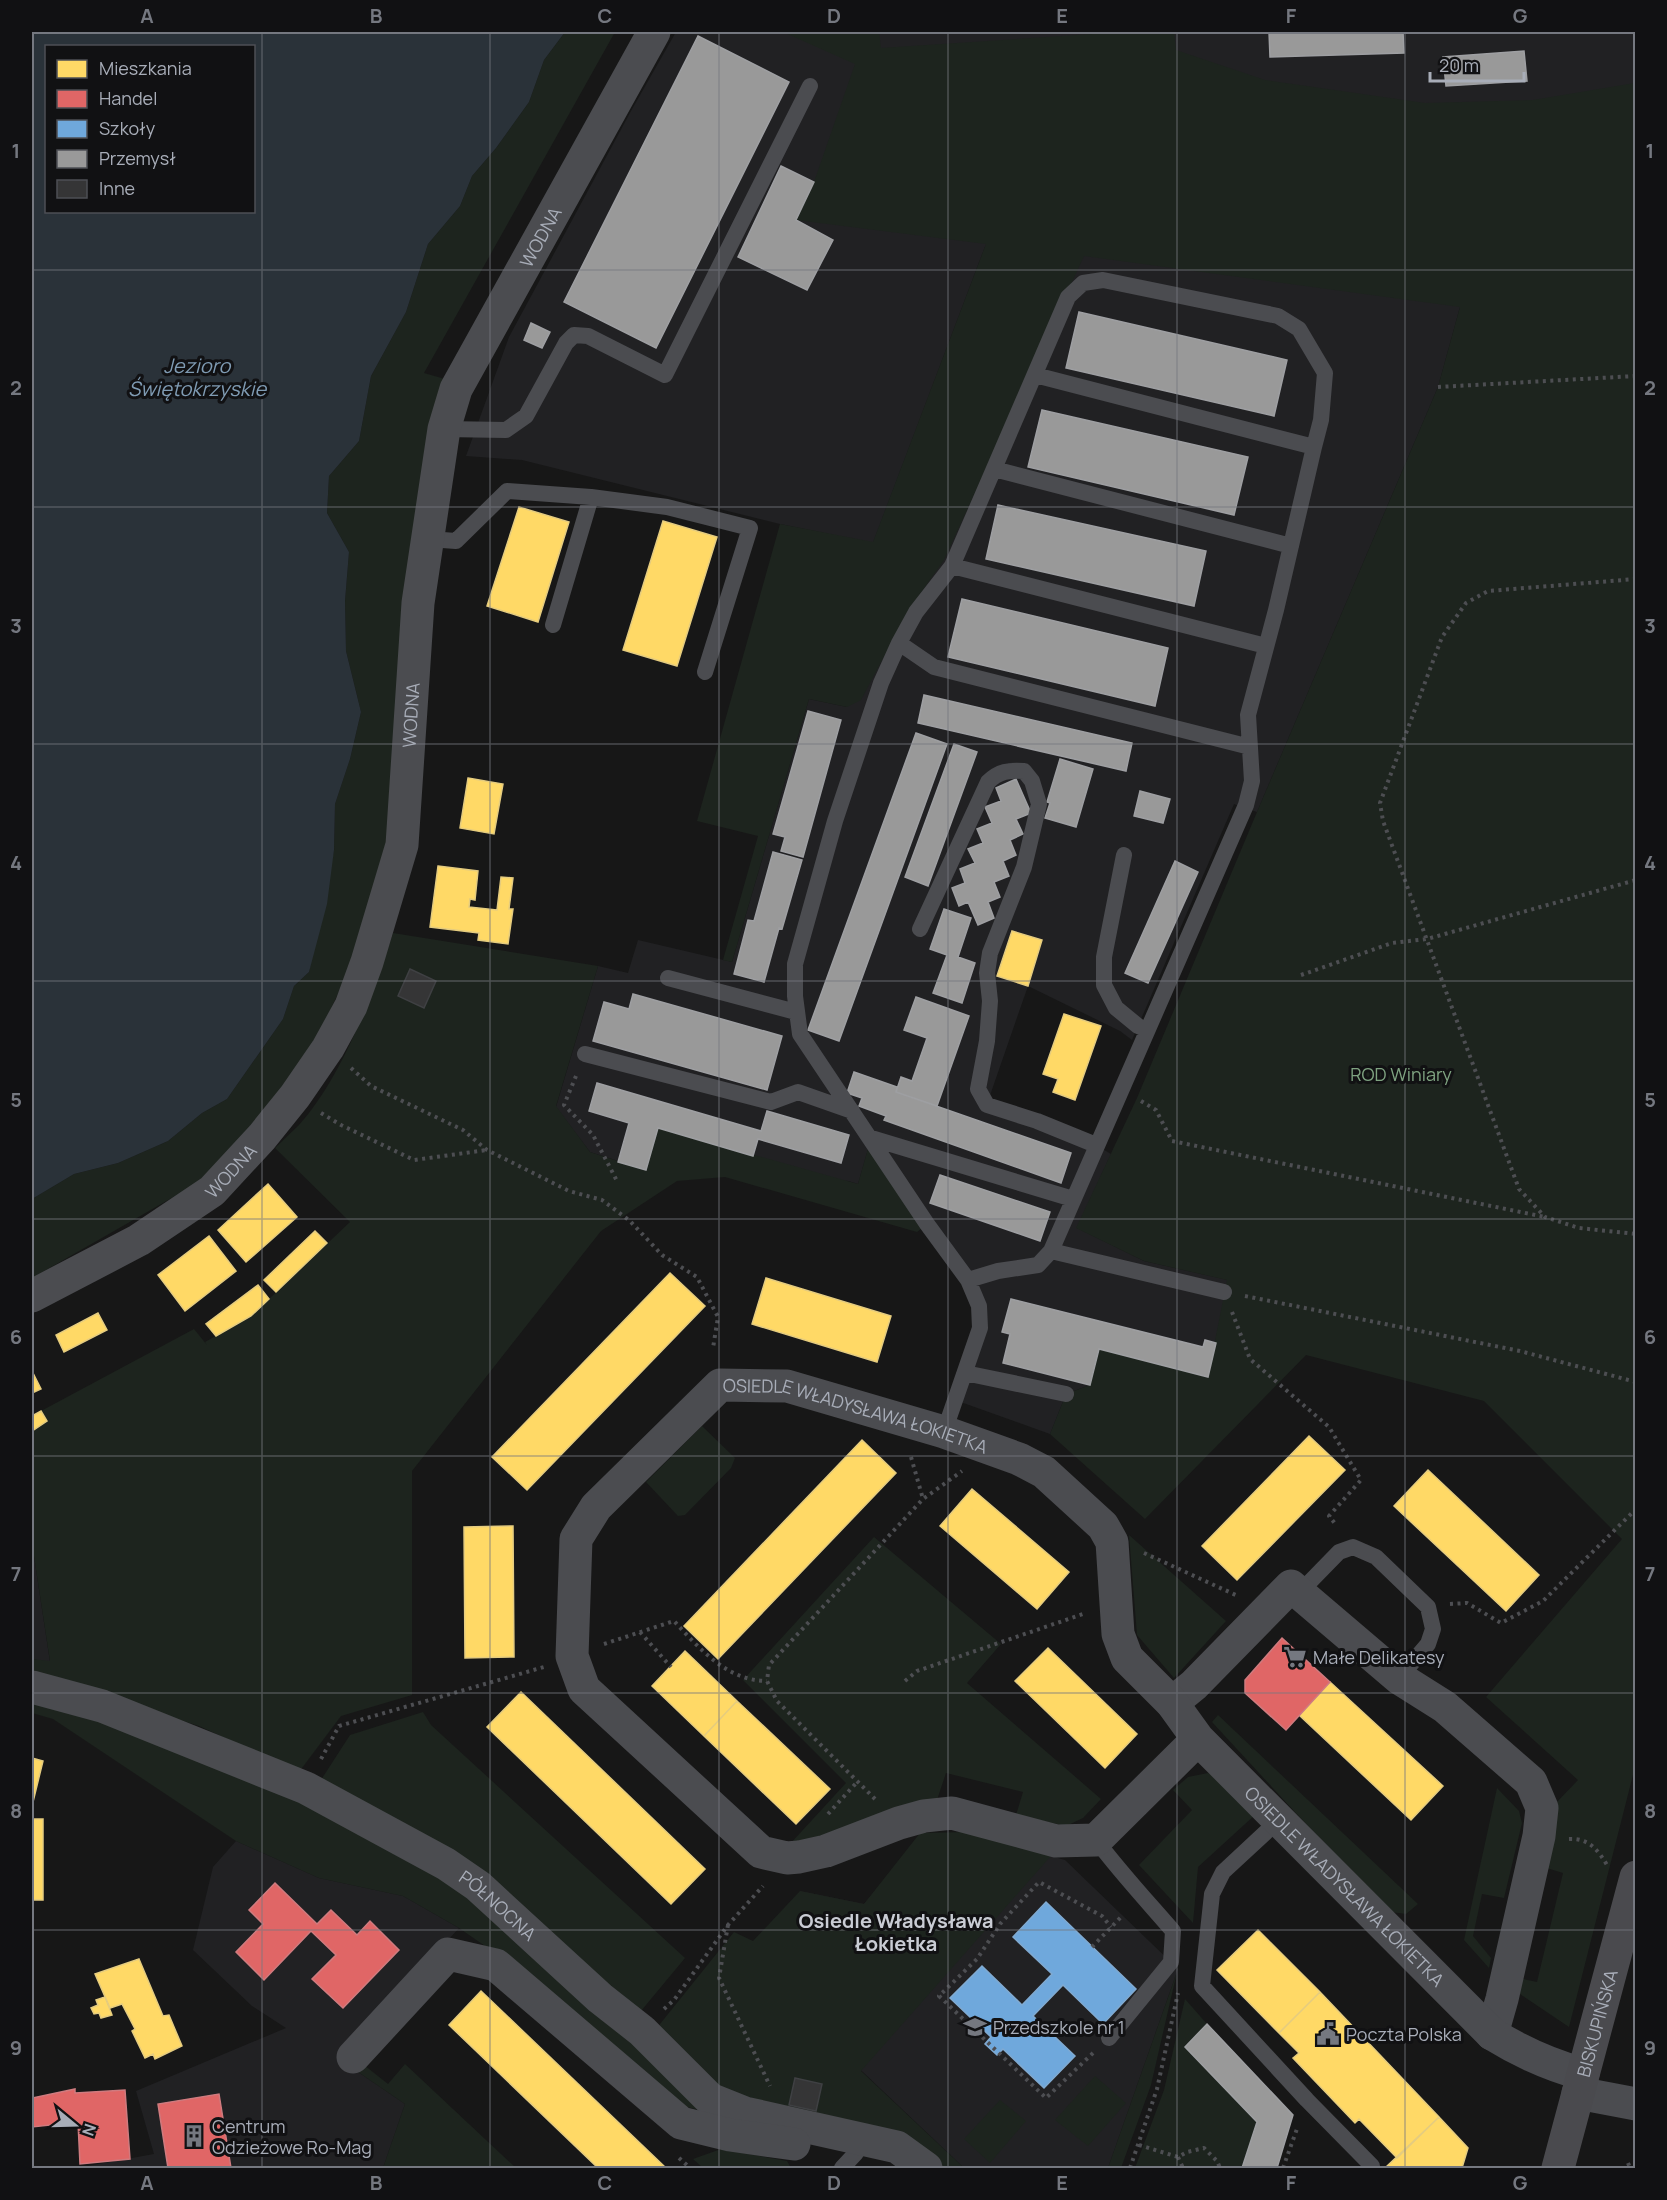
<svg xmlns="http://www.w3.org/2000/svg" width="1667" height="2200" viewBox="0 0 1667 2200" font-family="Manrope,sans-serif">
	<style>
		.built { fill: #212123 }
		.green { fill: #1d241e }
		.water { fill: #2a3239; fill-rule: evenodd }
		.homes { fill: #ffd966; stroke: #e5cc7f; stroke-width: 1.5 }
		.shops { fill: #e06666; stroke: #cf7b7f; stroke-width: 1.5 }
		.schools { fill: #6fa8dc; stroke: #80aad1; stroke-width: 1.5 }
		.industry { fill: #999; stroke: #9e9fa2; stroke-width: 1.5 }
		.building { fill: #353536; stroke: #3f4043; stroke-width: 1.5 }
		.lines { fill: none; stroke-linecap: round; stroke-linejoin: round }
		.path { stroke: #4d4e52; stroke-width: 4; stroke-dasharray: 3 4.5; stroke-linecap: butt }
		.lane { stroke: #4b4c50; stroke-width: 16 }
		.street { stroke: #4b4c50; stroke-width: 33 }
		.secondary { stroke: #4a4a4e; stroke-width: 33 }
		.grid { fill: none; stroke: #757880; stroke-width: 1.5; stroke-opacity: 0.55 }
		.labels { text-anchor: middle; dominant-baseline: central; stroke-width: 6; stroke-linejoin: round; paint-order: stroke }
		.street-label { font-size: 18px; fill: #a8adb8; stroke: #111113 }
		.park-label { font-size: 18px; fill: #7fa381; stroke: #111113 }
		.poi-label { font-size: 18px; fill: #a8adb8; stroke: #111113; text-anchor: start }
		.water-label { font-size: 20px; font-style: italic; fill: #7f9bb3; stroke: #111113 }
		.neighbourhood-label { font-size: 20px; font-weight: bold; fill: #c9ccd4; stroke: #111113 }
		.neatline { fill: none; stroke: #757880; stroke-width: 2 }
		.grid-label { font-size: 20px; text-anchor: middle; font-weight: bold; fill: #757880 }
	</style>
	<rect width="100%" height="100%" fill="#171717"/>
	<path class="built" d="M676,32H1635V296L1460,307L1438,387L1257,812L1234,804L1132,1040L1120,1031L1028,986L987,1104L1096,1145L1111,1154L1077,1228L1144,1261L1228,1280L1208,1377L1090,1385L1066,1394L1050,1434L955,1400L979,1306L871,1139L858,1184L848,1181L646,1170L590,1152L556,1107L598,966L628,973L638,940L732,962L809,699L847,707L986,244L873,543L780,524L522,460L466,456L509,337L631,111Z
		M32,1543L50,1662L32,1659Z
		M966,1832L1065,1860L1178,1969L1108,2168H964L846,2056L800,1891L864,1904L895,1867Z
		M236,1841L319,1878L403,1896L459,1928L339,2059L405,2104L383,2168H77L154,2154L136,2091L286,2028L252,2006L193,1950L213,1867Z"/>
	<path class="green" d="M565,32H615L424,373L445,379L387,848L355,957L310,1054L272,1107L203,1180L32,1278V1199L74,1174L118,1163L168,1141L202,1113L227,1099L283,1019L294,986L309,972L334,850L335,804L350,759L361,712L346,651L345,601L349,552L327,513L329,476L359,441L371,376L406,312L428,244L460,206L472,176L496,148L529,102L544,60Z
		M783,32H879L881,48L1122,32H1174L1176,50L1265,80L1425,103L1533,100L1635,83L1636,1763L1569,2027L1511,1988L1514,1977L1537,1982L1563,1873L1540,1866L1555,1804L1578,1780L1486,1697L1622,1539L1484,1401L1306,1355L1145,1519L1050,1434L1066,1394L1090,1385L1099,1349L1208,1376L1227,1280L1144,1261L1076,1228L1137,1098L1257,812L1438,387L1460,307L1084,256L944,560L908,611L861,700L847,707L809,699L732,962L723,960L758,836L697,821L780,524L873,542L986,244L796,220L814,182L855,64Z
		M393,933L598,966L556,1106L590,1152L645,1170L658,1128L858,1184L871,1138L927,1224L917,1232L725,1177L677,1181L601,1231L412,1471V1695L341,1716L302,1768L295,1770L199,1726L102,1695L32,1676V1659L50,1661L32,1543V1431L47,1421L41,1411L194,1329L207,1345L205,1342L251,1316L350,1222L275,1148C283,1140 291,1133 299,1125C342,1077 373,994 393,933Z
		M702,1426L735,1458L731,1468L685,1515L678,1516L646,1482Z
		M1129,1535L1226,1621L1174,1678L1137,1635Z
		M874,1537L1001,1644L967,1683L1101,1799L1083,1818L1066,1826L1016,1815L1023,1792L946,1773L935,1806L790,1844L846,1783L743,1680Z
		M32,1702L89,1716L300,1800L441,1872L716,2113L671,2104L501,1957L459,1928L403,1896L319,1878L236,1841L53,1719L32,1713Z
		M423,1712L431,1725L685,1958L641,2011L319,1783L350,1735Z
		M1218,1715L1418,1904L1406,1914L1391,1912L1377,1901L1212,1722Z
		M1208,1773L1225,1783L1256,1814L1198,1867L1193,1923L1139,1865L1192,1810L1173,1790L1188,1777Z
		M1497,1788L1519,1811L1522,1823L1504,1898L1482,1894L1473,1936L1491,1958L1489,1968L1464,1940Z
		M966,1832L1051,1856L861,2071L964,2168H934L725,2100L659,2037L660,2024L734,1932L753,1941L800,1891L864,1904L920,1833Z
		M1177,1972L1151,2085L1121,2168H1108Z
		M1185,1999L1207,2024L1185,2047L1257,2122L1242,2168H1135L1164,2090Z
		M345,2050L388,2084L405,2064L516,2168H383L405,2104L339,2059Z
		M1095,2076L1126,2103L1088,2146L1055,2120Z
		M1000,2100L1026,2121L990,2163L964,2139Z
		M721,2149L787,2161L791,2168H703L693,2159Z"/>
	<path class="water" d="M32,32H565L544,60L529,102L496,148L472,176L460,206L428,244L406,312L371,376L359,441L329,476L327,513L349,552L345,601L346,651L361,712L350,759L335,804L334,850L327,904L309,972L294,986L283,1019L227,1099L202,1113L168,1141L118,1163L74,1174L32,1199ZM46,46H254V212H46Z"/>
	<path class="homes" d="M519,507L569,522L538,622L487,606Z
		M663,521L717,537L677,666L623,650Z
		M468,778L503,784L494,834L460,828Z
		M438,866L478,871L475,900L470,899L469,907L497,910L501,877L513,878L509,909H513L508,944L478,940L479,933L430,927Z
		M1012,931L1042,940L1028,986L997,976Z
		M1064,1014L1101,1026L1075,1100L1053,1092L1058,1079L1043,1074Z
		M268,1184L297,1217L246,1262L218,1230Z
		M315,1231L327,1243L276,1292L264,1280Z
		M209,1236L236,1271L185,1311L158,1275Z
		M670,1273L705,1306L527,1490L492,1457Z
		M766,1278L891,1316L877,1362L752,1324Z
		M258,1285L269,1299L251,1316L216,1336L206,1324Z
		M98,1313L107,1330L64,1352L56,1335Z
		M32,1371L41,1389L32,1393Z
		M41,1411L47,1421L32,1431V1416Z
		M1309,1436L1345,1470L1237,1580L1202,1546Z
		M862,1440L896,1473L718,1659L684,1626Z
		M1428,1470L1539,1575L1506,1611L1394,1506Z
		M972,1489L1069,1572L1037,1609L940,1526Z
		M513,1526L514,1657L465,1658L464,1527Z
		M1048,1648L1137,1734L1105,1768L1015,1681Z
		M685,1651L737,1701L704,1736L652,1686Z
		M1330,1682L1443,1786L1411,1820L1299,1715Z
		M521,1692L705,1869L671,1904L487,1727Z
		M737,1701L830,1789L796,1824L704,1736Z
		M32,1758L43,1761L32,1806Z
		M32,1819H43V1900H32Z
		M1258,1930L1320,1992L1279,2033L1217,1970Z
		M139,1959L163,2016L169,2015L182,2046L155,2059L153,2054L145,2058L132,2031L135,2029L122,2004L110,2008L95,1974Z
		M481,1991L666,2168H598L449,2025Z
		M1320,1992L1439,2117L1397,2158L1359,2119L1355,2123L1293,2058L1299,2053L1279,2033Z
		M105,1997L112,2015L101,2018L99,2013L94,2014L91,2008L98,2005L96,2000Z
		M1439,2117L1468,2148L1462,2168H1385Z"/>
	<path class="shops" d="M1282,1638L1330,1682L1286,1730L1245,1693V1680Z
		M275,1883L317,1924L331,1910L357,1935L370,1921L399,1950L343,2008L312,1979L336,1955L311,1931L264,1980L236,1952L263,1924L249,1910Z
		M75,2089V2093L125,2090L130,2159L80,2164L78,2122L32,2127V2098Z
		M219,2094L231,2168H168L158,2104Z"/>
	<path class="schools" d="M1046,1902L1136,1989L1103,2024L1063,1985L1033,2016L1075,2056L1044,2088L1003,2049L997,2055L985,2044L991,2037L950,1998L982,1966L1022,2005L1052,1974L1013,1937Z"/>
	<path class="industry" d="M1269,32H1403L1404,53L1270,57Z
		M698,36L789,82L656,348L564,302Z
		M1524,51L1527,81L1446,86L1443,57Z
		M781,166L814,182L796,220L833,240L807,290L738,257Z
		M1079,312L1287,360L1274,416L1066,368Z
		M531,323L550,332L542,348L524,340Z
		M1042,410L1248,457L1234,515L1028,467Z
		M998,505L1206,551L1194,606L986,559Z
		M962,599L1168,648L1155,706L948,657Z
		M924,695L1132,743L1126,771L918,723Z
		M808,711L841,720L803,857L781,851L785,837L773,834Z
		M916,733L947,744L839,1041L808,1030Z
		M954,744L977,752L928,886L905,877Z
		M1060,759L1093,769L1076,827L1045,818L1050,803L1047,802Z
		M1016,779L1031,813L1016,819L1023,834L1010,840L1016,855L1003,861L1009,876L994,882L1000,897L988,902L994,918L978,925L968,902L959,906L952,888L965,883L960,869L975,863L968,849L983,843L977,829L992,823L985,807L1001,801L996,788Z
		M1140,791L1170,799L1163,823L1134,816Z
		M773,852L802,860L782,929L779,928L764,982L734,974L748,920L754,921Z
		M1175,861L1198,872L1148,983L1125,973Z
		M944,909L971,918L958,957L975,963L962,1003L933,993L947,955L930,949Z
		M633,994L782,1036L767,1090L593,1041L604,1002L629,1009Z
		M916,997L969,1016L937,1106L896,1092L901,1077L912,1081L927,1038L904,1030Z
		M854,1072L897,1087L896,1092L1071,1153L1061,1183L884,1120L886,1116L859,1106L862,1098L847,1093Z
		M597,1083L761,1131L767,1111L849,1135L841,1163L758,1139L753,1156L658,1128L646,1170L618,1162L629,1123L589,1111Z
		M940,1175L1050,1212L1040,1241L930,1203Z
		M1011,1299L1203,1347L1205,1340L1216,1343L1208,1377L1099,1349L1090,1385L1003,1363L1010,1334L1002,1332Z
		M1207,2024L1293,2115L1277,2168H1242L1257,2122L1185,2047Z"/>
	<path class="building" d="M410,969L436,981L424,1008L398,996Z
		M795,2078L822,2084L816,2111L789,2105Z"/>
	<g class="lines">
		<path class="path" d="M1438,387L1636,376
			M1636,579L1488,591L1466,603L1442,637L1380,803L1383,821L1519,1189L1545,1217L1579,1228L1636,1234
			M1301,975L1392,943L1427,939L1636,880
			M351,1068L371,1086L463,1130L487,1150L569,1191L602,1200L630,1221L662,1255L697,1277L718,1317L713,1348
			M576,1076L564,1105L593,1135L617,1181
			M1141,1101L1156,1110L1172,1141L1545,1217
			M321,1113L341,1125L414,1160L487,1150
			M1245,1296L1520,1351L1636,1382
			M1232,1312L1250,1359L1329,1427L1361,1480L1329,1516L1337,1526
			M911,1457L923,1499
			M1144,1553L1238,1596
			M1450,1604L1467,1603L1501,1623L1543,1601L1636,1509
			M640,1632L671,1667
			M604,1644L674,1621C699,1648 727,1681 767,1681
			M905,1681L917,1671L1086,1613
			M321,1759L339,1726L544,1667
			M875,1799L777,1701L767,1681L769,1665L923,1499L962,1471
			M828,1814L858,1781
			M1569,1839C1589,1838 1598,1850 1607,1865
			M728,1925L719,1978L770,2086
			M1092,1947L1123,1915
			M664,2009L674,2000L728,1925L763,1886
			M1093,2053L1046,2098L939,1996L977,1959L1000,1924L1039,1882L1102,1916L1111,1927
			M1139,2145L1178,2157L1187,2152L1204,2148L1217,2161L1220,2168
			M1178,2157L1183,2168
			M679,2158L690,2168
			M1628,2163L1630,2168
			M1130,2168L1157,2089L1178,1993
			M1283,2168L1298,2126"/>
		<path class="lane" d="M1035,375L1314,447
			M444,429L506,430L526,416L566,343L574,335L588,336L665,375L810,86
			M994,469L1291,546
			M429,539L456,541L507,491L591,497L667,507L750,528L705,672
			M952,566L1266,646
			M553,625L591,497
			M899,643L934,667L1250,747
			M1124,855L1104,957V985L1116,1008L1138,1026L1147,1030
			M920,929L988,782C999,771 1009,770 1024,771L1032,781L1039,804L1024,867L990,953L987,973L990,1001L987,1041L978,1089L987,1105L1037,1121L1096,1145
			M668,978L796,1012
			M585,1054L771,1102L798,1092L852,1111
			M871,1138L1073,1199
			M1051,1251L1224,1292
			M965,1373L1066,1394
			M944,1432L980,1328L979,1306L968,1280L927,1224L800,1034L795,996V964L835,821L881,683L899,643L916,612L952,566L1068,297L1083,283L1103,280L1278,316L1299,329L1325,373L1321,420L1314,447L1276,610L1248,715L1252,781L1246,805L1051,1251L1038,1265L998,1271L968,1280
			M1300,1592L1339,1552L1353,1547L1376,1557L1428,1607L1433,1629L1428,1644L1399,1678
			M1279,1820L1223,1872L1212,1894L1202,1986L1307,2100L1372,2166
			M1096,1840C1120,1872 1147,1901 1173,1931L1171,1962L1109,2038
			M842,2168L856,2153"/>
		<g class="street">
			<path id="s1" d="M32,1296L139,1240L212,1191L262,1137L295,1096L328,1048L351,1006L367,962L402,845L418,603L444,429L456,389L654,32"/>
			<path id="s2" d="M32,1687L102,1706L306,1788L446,1864L478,1886L600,1998L642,2031L710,2099L745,2113L897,2147L926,2168"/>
			<path d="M1172,1703L1194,1685L1291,1586L1399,1678L1445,1707L1531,1782L1542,1808L1539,1836L1502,1999L1492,2034"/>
			<path id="s3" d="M1198,1739L1096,1840L1056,1841L952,1813L924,1816L899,1823L826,1851L799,1857L787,1858L761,1852L584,1689L572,1656L576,1539L596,1507L720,1385L787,1386L944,1432L1019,1459L1044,1472L1103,1526L1112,1542L1118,1634L1127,1658L1172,1703L1198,1739L1492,2034C1521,2052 1550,2065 1583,2074"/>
			<path d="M353,2057L448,1954L496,1965L681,2123L730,2135L794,2144"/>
			<path d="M1578,2093L1636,2104"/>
		</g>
		<path class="secondary" id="s4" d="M1558,2168L1636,1877"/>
	</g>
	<path class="grid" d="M262,32V2168M490,32V2168M719,32V2168M948,32V2168M1177,32V2168M1405,32V2168M32,270H1636M32,507H1636M32,744H1636M32,981H1636M32,1219H1636M32,1456H1636M32,1693H1636M32,1930H1636"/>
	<defs>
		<g id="supermarket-bare" transform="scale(1.8)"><path d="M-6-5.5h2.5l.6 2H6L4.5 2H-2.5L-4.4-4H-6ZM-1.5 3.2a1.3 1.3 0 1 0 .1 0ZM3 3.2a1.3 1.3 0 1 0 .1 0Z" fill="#757880" stroke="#111113" stroke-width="2.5" paint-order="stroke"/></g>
		<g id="school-bare" transform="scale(1.8)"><path d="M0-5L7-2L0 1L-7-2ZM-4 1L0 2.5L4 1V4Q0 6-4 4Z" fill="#757880" stroke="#111113" stroke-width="2.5" paint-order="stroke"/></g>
		<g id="civic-bare" transform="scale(1.8)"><path d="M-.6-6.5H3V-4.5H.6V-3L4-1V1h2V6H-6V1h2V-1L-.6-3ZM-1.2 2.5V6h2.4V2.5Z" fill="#757880" stroke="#111113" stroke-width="2.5" paint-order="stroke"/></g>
		<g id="building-bare" transform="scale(1.8)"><path d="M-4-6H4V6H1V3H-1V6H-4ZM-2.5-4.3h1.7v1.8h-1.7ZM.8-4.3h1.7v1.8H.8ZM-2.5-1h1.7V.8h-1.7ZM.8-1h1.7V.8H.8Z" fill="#757880" stroke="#111113" stroke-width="2.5" paint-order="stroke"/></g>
	</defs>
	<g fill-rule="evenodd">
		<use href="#supermarket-bare" x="1295" y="1657"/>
		<use href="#school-bare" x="975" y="2027"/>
		<use href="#civic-bare" x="1328" y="2034"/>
		<use href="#building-bare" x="194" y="2136"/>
	</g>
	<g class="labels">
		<g class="street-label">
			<text stroke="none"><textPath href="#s1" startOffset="1244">WODNA</textPath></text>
			<text stroke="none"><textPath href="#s1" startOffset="740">WODNA</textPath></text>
			<text stroke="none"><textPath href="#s1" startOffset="236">WODNA</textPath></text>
			<text stroke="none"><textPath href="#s3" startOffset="1234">OSIEDLE WŁADYSŁAWA ŁOKIETKA</textPath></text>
			<text stroke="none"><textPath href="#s3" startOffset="1965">OSIEDLE WŁADYSŁAWA ŁOKIETKA</textPath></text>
			<text stroke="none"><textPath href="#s2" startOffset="518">PÓŁNOCNA</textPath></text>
			<text stroke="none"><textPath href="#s4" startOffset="150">BISKUPIŃSKA</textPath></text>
		</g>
		<g class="park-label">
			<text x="1401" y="1074">ROD Winiary</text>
		</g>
		<g class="poi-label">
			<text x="1313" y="1657">Małe Delikatesy</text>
			<text x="993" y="2027">Przedszkole nr 1</text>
			<text x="1346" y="2034">Poczta Polska</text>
			<text x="212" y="2126">Centrum<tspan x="212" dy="21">Odzieżowe Ro-Mag</tspan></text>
		</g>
		<g class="water-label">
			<text x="197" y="365">Jezioro<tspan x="197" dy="23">Świętokrzyskie</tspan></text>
		</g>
		<g class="neighbourhood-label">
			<text x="896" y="1920">Osiedle Władysława<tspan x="896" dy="23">Łokietka</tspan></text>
		</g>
	</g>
	<rect width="1667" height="2200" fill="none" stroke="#111113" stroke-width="66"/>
	<rect x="45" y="45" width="210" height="168" fill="#111113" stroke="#4d4f55" stroke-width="1.5"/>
	<rect x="57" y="60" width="30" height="18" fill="#ffd966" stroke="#4d4f55" stroke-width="1.5"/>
	<text x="99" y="75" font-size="18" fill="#a8adb8">Mieszkania</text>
	<rect x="57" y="90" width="30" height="18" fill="#e06666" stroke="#4d4f55" stroke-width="1.5"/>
	<text x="99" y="105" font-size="18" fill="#a8adb8">Handel</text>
	<rect x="57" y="120" width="30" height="18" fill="#6fa8dc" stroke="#4d4f55" stroke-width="1.5"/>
	<text x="99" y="135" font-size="18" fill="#a8adb8">Szkoły</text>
	<rect x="57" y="150" width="30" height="18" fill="#999999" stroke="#4d4f55" stroke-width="1.5"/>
	<text x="99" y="165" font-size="18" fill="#a8adb8">Przemysł</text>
	<rect x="57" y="180" width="30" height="18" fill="#353536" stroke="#4d4f55" stroke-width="1.5"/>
	<text x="99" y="195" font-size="18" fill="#a8adb8">Inne</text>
	<g transform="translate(75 2125) rotate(109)" stroke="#111113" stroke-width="4.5" paint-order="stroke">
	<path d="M0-4.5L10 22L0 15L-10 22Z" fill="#a8adb8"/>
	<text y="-9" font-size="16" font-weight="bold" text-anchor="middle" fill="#a8adb8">N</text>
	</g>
	<path d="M1430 72v9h94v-9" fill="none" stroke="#a8adb8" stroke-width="3"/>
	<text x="1439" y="72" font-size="18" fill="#a8adb8" stroke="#111113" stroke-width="4.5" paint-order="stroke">20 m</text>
	<rect x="33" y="33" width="1601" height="2134" class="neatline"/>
	<g class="grid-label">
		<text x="147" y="23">A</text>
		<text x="376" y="23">B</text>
		<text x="605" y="23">C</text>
		<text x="834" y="23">D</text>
		<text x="1062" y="23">E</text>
		<text x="1291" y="23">F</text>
		<text x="1520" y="23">G</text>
		<text x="16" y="158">1</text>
		<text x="1650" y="158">1</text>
		<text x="16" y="395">2</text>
		<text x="1650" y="395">2</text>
		<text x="16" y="633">3</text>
		<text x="1650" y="633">3</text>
		<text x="16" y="870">4</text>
		<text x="1650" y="870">4</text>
		<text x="16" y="1107">5</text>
		<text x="1650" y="1107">5</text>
		<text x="16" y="1344">6</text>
		<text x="1650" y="1344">6</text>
		<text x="16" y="1581">7</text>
		<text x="1650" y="1581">7</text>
		<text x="16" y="1818">8</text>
		<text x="1650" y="1818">8</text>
		<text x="16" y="2055">9</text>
		<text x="1650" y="2055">9</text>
		<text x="147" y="2190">A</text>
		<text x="376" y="2190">B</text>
		<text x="605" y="2190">C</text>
		<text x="834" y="2190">D</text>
		<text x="1062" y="2190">E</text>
		<text x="1291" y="2190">F</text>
		<text x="1520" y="2190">G</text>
	</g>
</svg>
